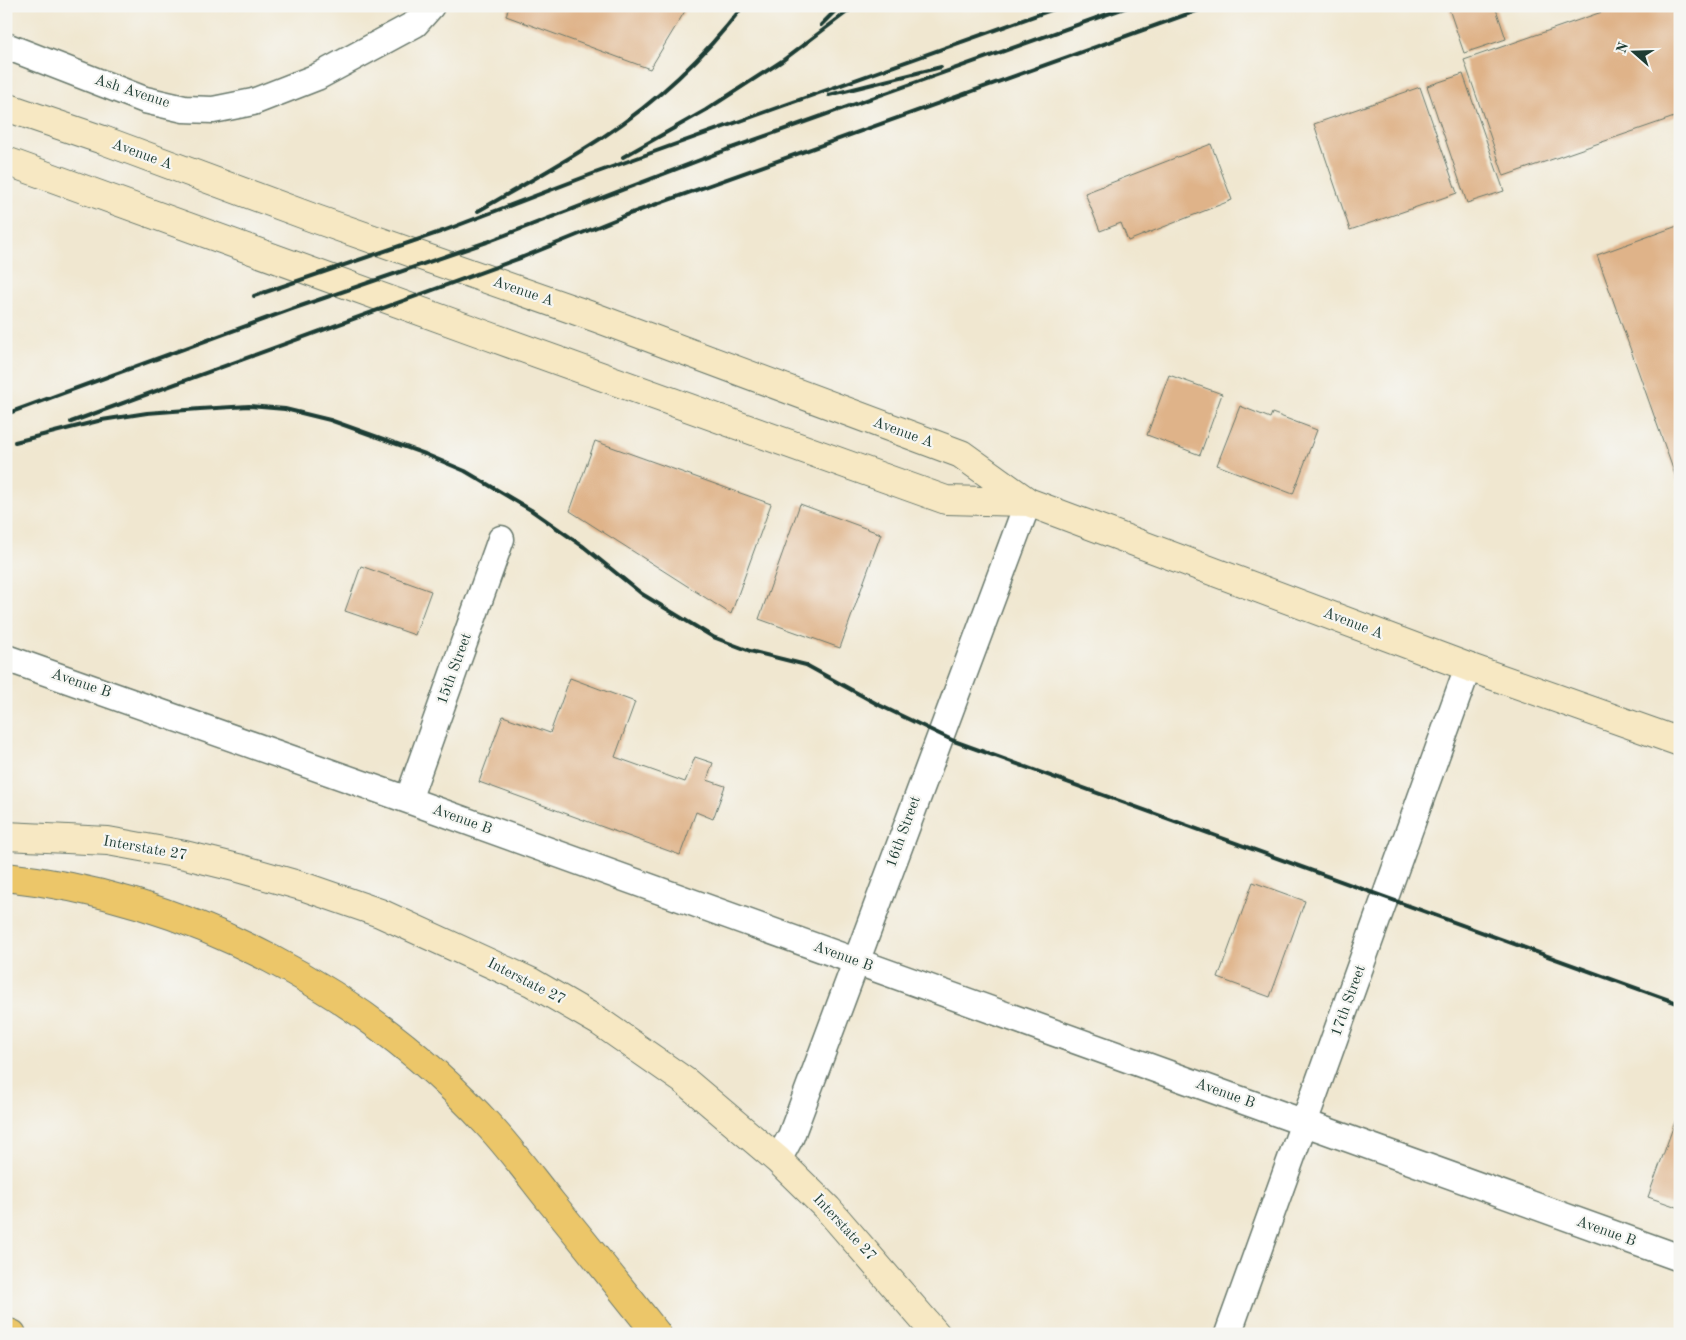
<svg xmlns="http://www.w3.org/2000/svg" width="1686" height="1340" viewBox="0 0 1686 1340" font-family="'Old Standard TT',serif">
	<style>
		.building { fill: #dfb389 }
		.lines { fill: none; stroke-linecap: round; stroke-linejoin: round }
		.street-casing { stroke: #68786b; stroke-width: 29 }
		.secondary-casing { stroke: #68786b; stroke-width: 30 }
		.highway-casing { stroke: #68786b; stroke-width: 30 }
		.street { stroke: #fff; stroke-width: 26 }
		.secondary { stroke: #f7e8c3; stroke-width: 28 }
		.highway { stroke: #ecc669; stroke-width: 28 }
		.rail { stroke: #1f3d34; stroke-width: 4 }
		.labels { text-anchor: middle; dominant-baseline: central; stroke-width: 4.5; stroke-linejoin: round; paint-order: stroke }
		.street-label { font-size: 15px; fill: #1f3d34; stroke: #f6f6f2 }
	</style>
	<rect width="100%" height="100%" fill="#f6f6f2"/>
	<filter id="ink" filterUnits="userSpaceOnUse"><feTurbulence type="fractalNoise" baseFrequency=".02" numOctaves="2"/><feDisplacementMap in="SourceGraphic" scale="10" xChannelSelector="R" yChannelSelector="G"/><feConvolveMatrix kernelMatrix="1 2 1 2 8 2 1 2 1" color-interpolation-filters="sRGB"/></filter>
	<filter id="wash" filterUnits="userSpaceOnUse"><feTurbulence type="fractalNoise" baseFrequency=".0096" numOctaves="4" result="noise"/><feDisplacementMap in="SourceGraphic" scale="20" xChannelSelector="R" yChannelSelector="G"/><feGaussianBlur stdDeviation="1.12" result="paint"/><feColorMatrix in="noise" values="0 0 0 0 0 0 0 0 0 0 0 0 0 0 0 0 0 1.4 0 .05"/><feComposite in="paint" operator="in"/></filter>
	<g filter="url(#wash)">
		<rect width="100%" height="100%" fill="#f0e7d0"/>
		<g id="blocks">
			<path class="building" d="M509,6H688L650,69L506,16Z
				M1448,6H1495L1506,39L1464,53Z
				M1619,6H1680V115L1504,176L1464,60Z
				M1463,74L1504,191L1467,203L1427,86Z
				M1420,87L1457,193L1350,230L1314,124Z
				M1211,144L1232,200L1128,241L1121,223L1100,231L1085,193Z
				M1680,225V486H1679L1597,255Z
				M1169,375L1222,394L1200,455L1147,435Z
				M1240,406L1270,418L1272,413L1317,430L1293,494L1217,465Z
				M595,441L771,504L731,614L570,511Z
				M800,504L881,534L840,648L759,619Z
				M361,566L431,591L415,635L345,611Z
				M570,678L635,702L615,757L685,782L695,757L713,763L707,780L725,786L713,819L696,812L680,855L479,782L503,716L550,733Z
				M1253,882L1305,901L1270,997L1218,978Z
				M1676,1119L1680,1120V1208L1648,1197Z"/>
		</g>
	</g>
	<g filter="url(#ink)">
		<use href="#blocks" fill-opacity="0" stroke="#68786b" stroke-width="1"/>
		<g class="lines">
			<g class="street-casing">
				<path id="street" d="M6,46L145,100L184,109L213,110L253,102L317,77L415,24L431,6
					M6,658L408,800L1680,1258
					M408,800L501,539
					M778,1160L791,1136L1028,502
					M1228,1334L1468,667"/>
			</g>
			<g class="secondary-casing">
				<path id="secondary" d="M6,107L103,140L316,219L597,318L961,454L1028,502L1468,667L1680,742
					M6,161L489,336L946,500L1028,502
					M6,836L108,841L185,855L238,868L305,887L380,913L531,982L600,1022L686,1082L778,1160L828,1209L936,1334"/>
			</g>
			<g class="highway-casing">
				<path id="highway" d="M6,877C190,897 367,992 491,1128C512,1151 531,1177 551,1202C587,1246 622,1290 657,1334
					M6,1332L12,1334"/>
			</g>
			<use href="#street" class="street"/>
			<use href="#secondary" class="secondary"/>
			<use href="#highway" class="highway"/>
			<path class="rail" d="M821,25L840,6
				M829,95L941,67
				M623,157L706,110L782,61L855,6
				M478,211C520,187 563,163 603,137C656,102 705,56 743,6
				M254,296L443,231L595,173L1062,6
				M6,414L292,309L487,242L726,150L1130,6
				M71,422L523,257L629,214L1210,6
				M15,442L102,420L147,413L200,409L249,406L285,409L330,420L425,454L465,471L531,510L584,547L642,594L713,637L750,651L806,665L879,705L954,741L1680,1004"/>
		</g>
	</g>
	<g class="labels">
		<g class="street-label">
			<text transform="translate(132 92) rotate(18)">Ash Avenue</text>
			<text transform="translate(142 155) rotate(20)">Avenue A</text>
			<text transform="translate(523 292) rotate(19)">Avenue A</text>
			<text transform="translate(903 433) rotate(20)">Avenue A</text>
			<text transform="translate(1353 624) rotate(21)">Avenue A</text>
			<text transform="translate(455 669) rotate(-70)">15th Street</text>
			<text transform="translate(81 684) rotate(19)">Avenue B</text>
			<text transform="translate(462 820) rotate(20)">Avenue B</text>
			<text transform="translate(904 832) rotate(-70)">16th Street</text>
			<text transform="translate(145 849) rotate(10)">Interstate 27</text>
			<text transform="translate(843 957) rotate(20)">Avenue B</text>
			<text transform="translate(526 982) rotate(27)">Interstate 27</text>
			<text transform="translate(1349 1001) rotate(-70)">17th Street</text>
			<text transform="translate(1225 1094) rotate(20)">Avenue B</text>
			<text transform="translate(844 1228) rotate(47)">Interstate 27</text>
			<text transform="translate(1606 1232) rotate(20)">Avenue B</text>
		</g>
	</g>
	<rect width="1686" height="1340" fill="none" stroke="#f6f6f2" stroke-width="25"/>
	<g transform="translate(1634 52) rotate(290)" stroke="#f6f6f2" stroke-width="4" paint-order="stroke">
	<path d="M0-4L9 19L0 12L-9 19Z" fill="#1f3d34"/>
	<text y="-8" font-size="14" font-weight="bold" text-anchor="middle" fill="#1f3d34">N</text>
	</g>
</svg>
